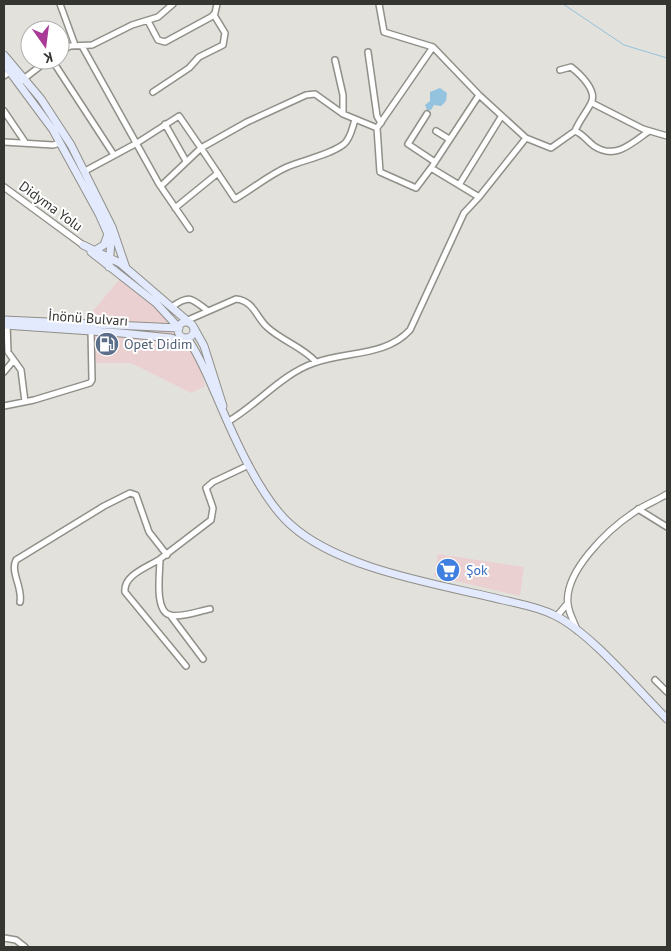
<svg xmlns="http://www.w3.org/2000/svg" width="671" height="951" viewBox="0 0 671 951" font-family="'PT Sans',sans-serif">
	<style>
		.commercial { fill: #ebd0d1 }
		.water { fill: #93c3de }
		.lines { fill: none; stroke-linecap: round; stroke-linejoin: round }
		.stream { stroke: #93c3de; stroke-width: 1 }
		.minor-casing { stroke: #908f88; stroke-width: 8 }
		.tertiary-casing { stroke: #908f88; stroke-width: 8 }
		.secondary-casing { stroke: #908f88; stroke-width: 9 }
		.minor { stroke: #fff; stroke-width: 5 }
		.tertiary { stroke: #fff; stroke-width: 5.5 }
		.secondary { stroke: #e3eafe; stroke-width: 7 }
		.labels { text-anchor: middle; dominant-baseline: central; stroke-width: 4; stroke-linejoin: round; paint-order: stroke }
		.street-label { font-size: 14px; fill: #353532; stroke: #fff }
		.service-label { font-size: 14px; fill: #4e5e75; stroke: #fff; text-anchor: start }
		.shop-label { font-size: 14px; fill: #366cbe; stroke: #fff; text-anchor: start }
	</style>
	<rect width="100%" height="100%" fill="#e2e1db"/>
	<path class="commercial" d="M119,280L156,303L194,347L205,386L191,393L131,363H96L87,318Z
		M438,554L524,567L520,596L434,576Z"/>
	<path class="water" d="M440,88L447,93L446,101L441,106L434,105L431,110H427L425,105L430,101V92Z"/>
	<g class="lines">
		<path class="stream" d="M563,4L624,45L667,58"/>
		<g class="minor-casing">
			<path id="minor" d="M60,4L75,45
				M379,4L384,32L433,47L479,95
				M148,21L158,40L165,42L211,17L215,13L217,4
				M82,46L159,184L190,229
				M60,52L70,46L92,45L132,25L158,17L173,4
				M368,52L377,116L381,123
				M52,60L114,155
				M335,60L343,95V114
				M560,70L571,67C580,74 598,91 591,103C586,113 579,121 575,131
				M4,76L10,72
				M21,81L48,60
				M153,92L189,68L199,57L223,45L225,33L214,15
				M592,103L643,129L667,136
				M4,111L25,142
				M427,114L408,144L435,162
				M165,124L186,161
				M436,131L449,139
				M526,138L551,148L575,131C583,134 587,141 594,146C615,160 631,144 649,131
				M4,142L53,145L60,143
				M431,168L416,188L380,172L377,128L433,47
				M85,171L137,143L179,116L201,148L247,122L306,95L315,94L343,114L377,128
				M459,185L501,117
				M161,186L201,148L235,199C252,189 269,175 287,167C303,160 330,155 344,144C351,138 352,128 355,120
				M175,208L218,173
				M173,306C190,294 192,299 208,311
				M188,320L236,299C254,301 256,317 267,327C282,341 303,347 316,362
				M7,325L8,352L21,370L25,402
				M4,372L13,361
				M4,406L34,400L90,383L92,380L91,330
				M229,421C258,404 282,374 314,363C346,351 385,357 410,330L464,213L479,197L431,168L479,95L526,138L479,197
				M638,509L667,527
				M160,559C148,567 123,575 125,592L186,666
				M20,602C23,588 10,572 16,560L104,506L130,493L136,495L149,532L167,555
				M210,609C199,611 181,618 170,615C154,611 160,572 160,559L211,520L213,508L206,488L213,482L249,465
				M170,615L203,659
				M655,680L667,692
				M4,938L16,940L25,947"/>
		</g>
		<g class="tertiary-casing">
			<path id="tertiary" d="M4,187L83,245
				M557,616L567,604
				M577,630C574,622 569,613 568,605C563,572 609,529 633,513C644,505 656,501 667,494"/>
		</g>
		<g class="secondary-casing">
			<path id="secondary" d="M4,55L41,99L71,145L112,227L126,268
				M4,64L53,130L99,214L111,241L109,267
				M83,245L120,263L191,324
				M94,251L104,245L108,234
				M91,252L156,303L179,328
				M4,320L179,328
				M178 330a8 8 0 1 1 16 0a8 8 0 1 1-16 0Z
				M4,325L121,333L171,338L190,344
				M194,328L204,346L223,406
				M187,338C200,356 207,375 216,395C232,433 260,498 291,525C341,570 439,584 503,600C520,604 538,607 554,615C590,632 637,689 667,719"/>
		</g>
		<use href="#minor" class="minor"/>
		<use href="#tertiary" class="tertiary"/>
		<use href="#secondary" class="secondary"/>
	</g>
	<defs>
		<g id="fuel-disc" transform="scale(1.25)"><circle r="9.5" fill="#5c6f8a" stroke="#fff"/><path d="M-5.5-6h7V0h2V4h1.3V-2.5L3-4.5l.8-.8L6-3V5H2.5V1h-1V6h-7ZM-4.2-4.7v3.2H.2V-4.7Z" fill="#fff"/></g>
		<g id="supermarket-disc" transform="scale(1.25)"><circle r="9.5" fill="#3f7fe0" stroke="#fff"/><path d="M-6-5.5h2.5l.6 2H6L4.5 2H-2.5L-4.4-4H-6ZM-1.5 3.2a1.3 1.3 0 1 0 .1 0ZM3 3.2a1.3 1.3 0 1 0 .1 0Z" fill="#fff"/></g>
	</defs>
	<g fill-rule="evenodd">
		<use href="#fuel-disc" x="107" y="344"/>
		<use href="#supermarket-disc" x="448" y="570"/>
	</g>
	<g class="labels">
		<g class="street-label">
			<text transform="translate(51 206) rotate(36)">Didyma Yolu</text>
			<text transform="translate(88 318) rotate(4)">İnönü Bulvarı</text>
		</g>
		<g class="service-label">
			<text x="124" y="344">Opet Didim</text>
		</g>
		<g class="shop-label">
			<text x="466" y="570">Şok</text>
		</g>
	</g>
	<rect width="671" height="951" fill="none" stroke="#353532" stroke-width="10"/>
	<g transform="translate(45 45) rotate(166)"><circle r="24" fill="#ffffff" stroke="#aeaead"/>
	<path d="M0-4L9 19L0 12L-9 19Z" fill="#a93a96"/>
	<text y="-8" font-size="14" font-weight="bold" text-anchor="middle" fill="#353532">K</text>
	</g>
</svg>
